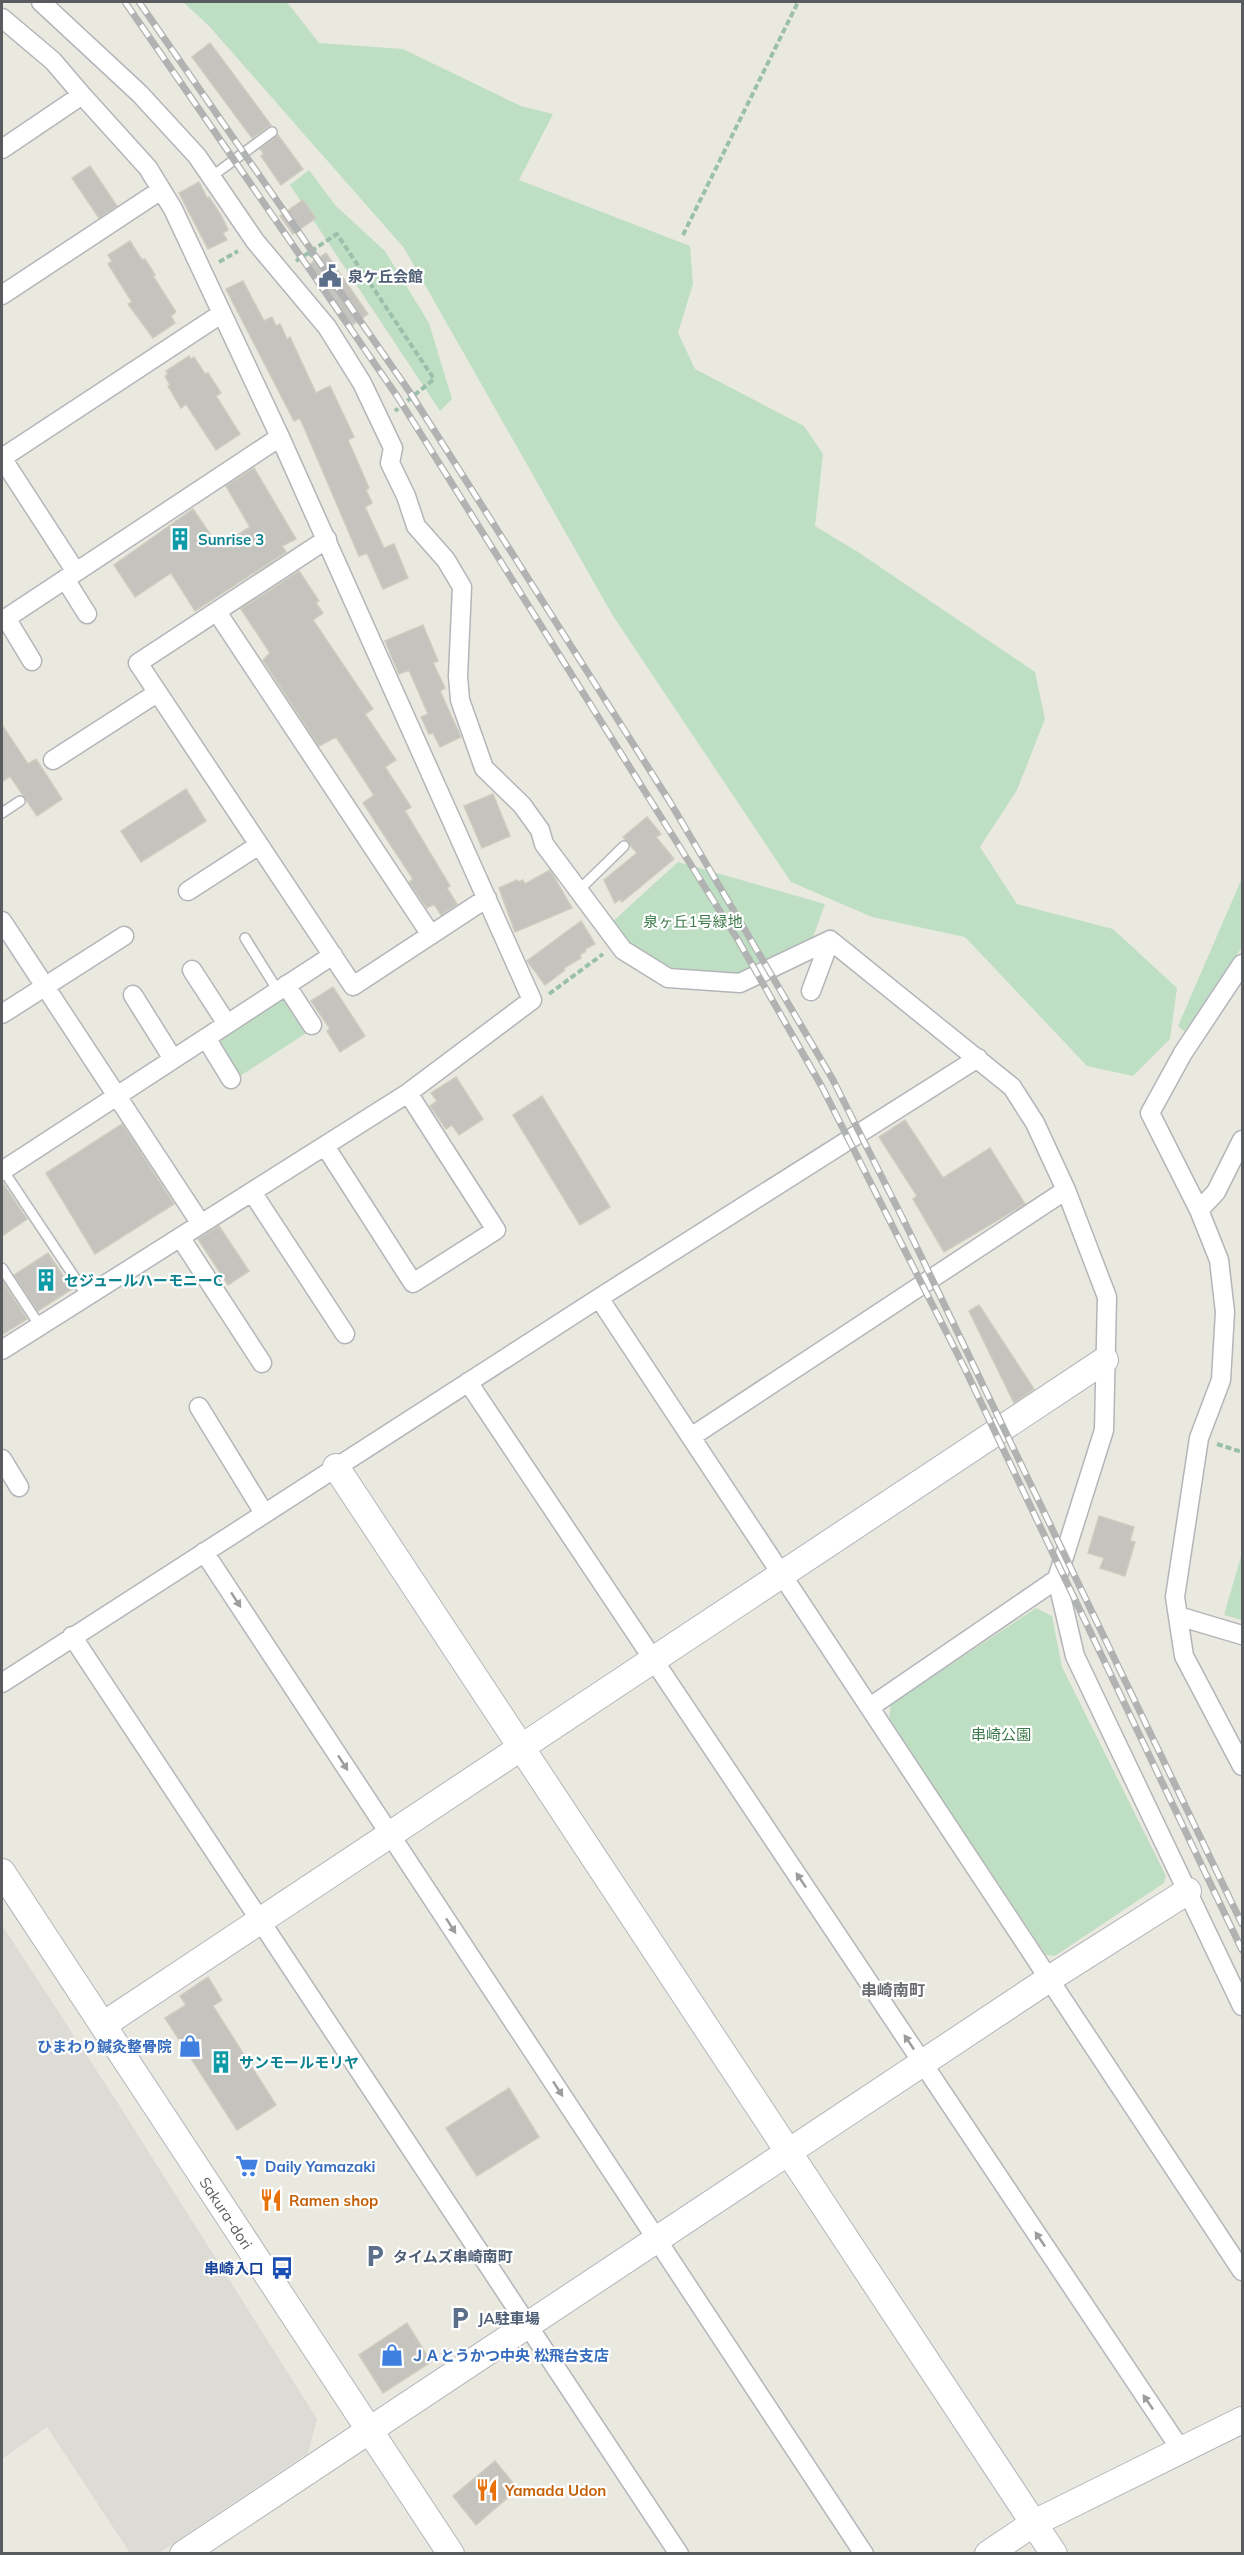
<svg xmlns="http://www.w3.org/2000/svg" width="1244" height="2555" viewBox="0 0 1244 2555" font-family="Mulish,'Noto Sans JP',sans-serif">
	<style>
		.industrial { fill: #dcdbd5 }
		.green { fill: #bfdfc4 }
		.building { fill: #c5c3bd; stroke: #ceccbf; stroke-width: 1.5 }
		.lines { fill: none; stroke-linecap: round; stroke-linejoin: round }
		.lane-casing { stroke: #b3b5b9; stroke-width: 12 }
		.street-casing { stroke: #b3b5b9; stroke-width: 21 }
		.secondary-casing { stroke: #b4b5bb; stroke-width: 28 }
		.path { stroke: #9abfaa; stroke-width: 4; stroke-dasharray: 6 3; stroke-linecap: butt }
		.lane { stroke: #fff; stroke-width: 9 }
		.street { stroke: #fff; stroke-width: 18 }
		.secondary { stroke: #fff; stroke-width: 26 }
		.rail-casing { stroke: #b1b2b2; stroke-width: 7 }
		.rail { stroke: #fff; stroke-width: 4.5; stroke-dasharray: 14; stroke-linecap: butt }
		.oneway { fill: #9b9d9f }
		.labels { text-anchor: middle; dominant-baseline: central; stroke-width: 4.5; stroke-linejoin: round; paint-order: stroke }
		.service-label { font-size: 15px; font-weight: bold; fill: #4e5e75; stroke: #fff; text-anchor: start }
		.culture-label { font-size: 15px; font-weight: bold; fill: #0d838f; stroke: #fff; text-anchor: start }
		.park-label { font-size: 15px; fill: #3d7a4a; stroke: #fff }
		.shop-label { font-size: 15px; font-weight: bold; fill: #366cbe; stroke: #fff; text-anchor: start }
		.food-label { font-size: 15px; font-weight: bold; fill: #c56008; stroke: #fff; text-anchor: start }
		.street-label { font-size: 15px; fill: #595b5f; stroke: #fff }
		.transit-label { font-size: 15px; font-weight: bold; fill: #164399; stroke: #fff; text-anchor: end }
		.neighbourhood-label { font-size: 16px; font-weight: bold; fill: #6a6c71; stroke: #fff }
	</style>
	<rect width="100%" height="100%" fill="#eae9e0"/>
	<path class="industrial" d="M2,1925L121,2108L317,2419L308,2453L159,2553H130L47,2427L2,2459Z"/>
	<path class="green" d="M183,2H287L319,43L403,49L521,106L553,114L519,180L690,246L693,284L678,333L695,369L804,426L823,454L815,526L858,552L1035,672L1045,719L1017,790L980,847L1017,904L1113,929L1177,988L1170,1039L1133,1076L1087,1066L965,937L872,917L791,882L613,616L404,248L209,26Z
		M309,170L336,206L385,251L429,323L452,399L440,411L290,185Z
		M678,862L825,904L812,940L732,977L670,973L627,946L611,923Z
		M1242,878V947L1185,1032L1178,1026Z
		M281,998L287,999L308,1032L240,1076L219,1043L221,1036Z
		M1242,1553V1620L1224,1615Z
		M1036,1608L1052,1616L1062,1667L1166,1876L1164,1883L1055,1956L1046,1955L889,1719L891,1704Z"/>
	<path class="building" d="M210,43L271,125L252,138L192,57Z
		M278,135L303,169L281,185L261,156L264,154L260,149Z
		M90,166L117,206L99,218L72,178Z
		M199,182L207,198L209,197L221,215L228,230L223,233L227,240L208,249L179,193Z
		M303,200L316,218L293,234L280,216Z
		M130,241L142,260L145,259L155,275L153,276L176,312L171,316L175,323L153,338L128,304L132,302L108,264L112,261L108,255Z
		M326,253L368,314L351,326L309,265Z
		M243,281L264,321L272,317L276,326L280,324L287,339L290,337L316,393L330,386L354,437L348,440L369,488L366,490L372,503L365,507L384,548L394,544L408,578L383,589L367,553L359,556L300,418L294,421L226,289Z
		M189,356L191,359L194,357L205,374L208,373L221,393L216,396L240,434L216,450L186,404L181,408L168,386L170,385L165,376L168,374L166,371Z
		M254,468L296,539L282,546L286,552L195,611L171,573L135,597L114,565L193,509L219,547L250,527L226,486Z
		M299,571L319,601L316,603L323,613L313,620L373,709L365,714L396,760L385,767L411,807L405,811L450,886L447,888L457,904L441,915L434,904L427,908L409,882L413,879L363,803L374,795L336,737L319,746L263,660L270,653L241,609Z
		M423,625L438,661L433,663L445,688L440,691L461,737L440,747L433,733L429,734L421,717L428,714L409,670L399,674L385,641Z
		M2,725L28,764L36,759L62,799L37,816L10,776L2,782Z
		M186,789L206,821L141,862L121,831Z
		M493,794L510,836L482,848L464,806Z
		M647,817L661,834L656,837L674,859L622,902L620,899L615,903L604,880L637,853L623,837Z
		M550,870L572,908L515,932L499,888L517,880L518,882L523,880L525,884Z
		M581,921L595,944L585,949L586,951L580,955L581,958L564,968L565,970L545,985L527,961Z
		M333,987L365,1036L340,1052L327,1031L330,1029L311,1001Z
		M456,1077L483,1119L459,1135L452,1125L446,1129L430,1106L437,1101L431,1093Z
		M542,1096L610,1207L580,1225L513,1115Z
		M905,1120L943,1178L990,1148L1025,1204L944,1252L913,1199L917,1196L879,1137Z
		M122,1124L174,1204L95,1254L46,1173Z
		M2,1182L27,1219L2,1236Z
		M219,1226L249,1271L228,1285L198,1239Z
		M48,1253L72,1289L38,1311L14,1275Z
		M3,1282L27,1319L2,1335V1283Z
		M979,1305L1034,1389L1014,1403L969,1311Z
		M1099,1516L1134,1527L1130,1541L1135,1542L1125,1576L1100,1568L1104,1558L1088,1553Z
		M208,1977L222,2000L213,2006L276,2105L237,2130L165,2018L186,2005L180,1996Z
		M509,2088L539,2137L477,2176L446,2128Z
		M407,2323L431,2362L383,2393L359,2355Z
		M495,2461L518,2489L476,2525L453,2496Z"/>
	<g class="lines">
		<g class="lane-casing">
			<path id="lane" d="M211,177L272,132
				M2,813L20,801
				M579,890L624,846
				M245,938L278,991
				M3,1170L87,1296
				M2,1268L40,1326"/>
		</g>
		<g class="street-casing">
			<path id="street" d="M41,2L140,94L197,156L255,241L327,327L362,383L393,448L390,463L406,496L416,526L446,560L462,587L458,676L460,700L484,768L522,805L540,830L544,844L623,950L668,978L740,983L830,940L1012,1087L1035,1123L1066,1190L1107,1297L1104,1430L1057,1579L1075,1656L1242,2006
				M2,18L53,61L82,95
				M2,149L82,95L148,168L173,209L280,437L532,1000L408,1093L2,1350
				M2,295L161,190
				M2,458L221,314
				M2,458L76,572
				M327,539L138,663L353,986L487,898
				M65,579L87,614
				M217,612L431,935
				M6,618L32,661
				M2,621L280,437
				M53,760L157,693
				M188,891L259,845
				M2,921L201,1224
				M1242,964L1183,1053L1150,1113L1199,1210L1219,1260L1225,1312L1221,1380L1199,1438L1175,1597L1184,1656L1242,1766
				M192,970L227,1024
				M286,985L312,1025
				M811,991L830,940
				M133,995L173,1059
				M2,1014L124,936
				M206,1038L231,1079
				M325,1146L413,1283L496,1230L408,1093
				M2,1171L333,955
				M252,1192L345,1334
				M1199,1210L1216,1192L1242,1140
				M180,1237L262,1363
				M599,1298L1242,2271
				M468,1382L1181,2450
				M199,1407L264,1513
				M691,1437L1066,1190
				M2,1459L19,1487
				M204,1552L864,2554
				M1178,1616L1242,1635
				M72,1636L679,2554
				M2,1683L599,1298L978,1058
				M870,1707L1057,1579"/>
		</g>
		<g class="secondary-casing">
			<g id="secondary">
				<path d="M336,1467L1054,2554"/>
				<path id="s1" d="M2,1872L451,2554"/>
				<path d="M103,2025L1105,1360"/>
				<path d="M183,2554L1049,1979L1188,1891"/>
				<path d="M988,2554L1034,2523L1242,2420"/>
			</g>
		</g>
		<path class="path" d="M683,235L798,2
			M309,252L315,260
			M296,261L337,234L434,379L395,411
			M219,262L238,251
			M549,994L603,954
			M1217,1444L1242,1452"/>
		<use href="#lane" class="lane"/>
		<use href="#street" class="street"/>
		<use href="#secondary" class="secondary"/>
		<g class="rail-casing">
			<path id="rail" d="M125,2L397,396L738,940L822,1087L965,1369L1242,1950
				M139,2L411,394L670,802L833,1080L907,1227L1242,1924"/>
		</g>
		<use href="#rail" class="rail"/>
	</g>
	<defs><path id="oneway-solid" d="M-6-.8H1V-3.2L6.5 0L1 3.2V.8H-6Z" transform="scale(1.5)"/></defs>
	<g class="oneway">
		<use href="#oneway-solid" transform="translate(236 1600) rotate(57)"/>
		<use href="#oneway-solid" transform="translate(343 1763) rotate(57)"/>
		<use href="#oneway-solid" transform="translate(801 1880) rotate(-124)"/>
		<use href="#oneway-solid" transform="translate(451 1926) rotate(57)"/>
		<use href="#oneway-solid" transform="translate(909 2042) rotate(-124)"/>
		<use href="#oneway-solid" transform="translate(558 2089) rotate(57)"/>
		<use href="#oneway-solid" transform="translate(1040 2239) rotate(-124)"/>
		<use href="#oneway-solid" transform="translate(1148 2402) rotate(-124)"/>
	</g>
	<defs>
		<g id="civic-bare" transform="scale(1.8)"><path d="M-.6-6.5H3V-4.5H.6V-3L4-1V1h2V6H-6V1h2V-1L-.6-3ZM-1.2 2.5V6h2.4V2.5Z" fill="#5c6f8a" stroke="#fff" stroke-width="2.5" paint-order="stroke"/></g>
		<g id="building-bare" transform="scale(1.8)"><path d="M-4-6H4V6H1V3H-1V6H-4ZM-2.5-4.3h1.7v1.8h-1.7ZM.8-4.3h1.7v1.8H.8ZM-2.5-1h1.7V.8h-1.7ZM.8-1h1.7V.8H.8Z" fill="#0f9aa8" stroke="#fff" stroke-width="2.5" paint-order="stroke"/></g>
		<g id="shop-bare" transform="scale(1.8)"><path d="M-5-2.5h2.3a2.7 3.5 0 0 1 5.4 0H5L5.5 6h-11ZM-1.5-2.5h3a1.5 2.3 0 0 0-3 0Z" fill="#3f7fe0" stroke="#fff" stroke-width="2.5" paint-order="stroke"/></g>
		<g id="supermarket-bare" transform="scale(1.8)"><path d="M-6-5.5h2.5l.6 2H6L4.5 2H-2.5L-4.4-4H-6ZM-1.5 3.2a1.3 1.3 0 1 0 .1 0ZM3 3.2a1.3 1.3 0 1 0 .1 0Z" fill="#3f7fe0" stroke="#fff" stroke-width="2.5" paint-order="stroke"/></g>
		<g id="restaurant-bare" transform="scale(1.8)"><path d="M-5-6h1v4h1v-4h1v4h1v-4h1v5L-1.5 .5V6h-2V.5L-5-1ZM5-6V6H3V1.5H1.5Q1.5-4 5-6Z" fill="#e8710a" stroke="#fff" stroke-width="2.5" paint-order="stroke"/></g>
		<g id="parking-bare" transform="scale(1.8)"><path d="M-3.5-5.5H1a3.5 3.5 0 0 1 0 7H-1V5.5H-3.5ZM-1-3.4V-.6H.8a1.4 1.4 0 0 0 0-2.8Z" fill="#5c6f8a" stroke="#fff" stroke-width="2.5" paint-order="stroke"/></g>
		<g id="bus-bare" transform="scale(1.8)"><path d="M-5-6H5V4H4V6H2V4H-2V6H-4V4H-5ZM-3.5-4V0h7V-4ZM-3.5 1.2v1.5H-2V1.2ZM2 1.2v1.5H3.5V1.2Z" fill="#1a4fb4" stroke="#fff" stroke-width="2.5" paint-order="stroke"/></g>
	</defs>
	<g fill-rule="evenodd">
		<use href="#civic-bare" x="330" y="276"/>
		<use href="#building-bare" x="180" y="539"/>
		<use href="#building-bare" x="46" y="1280"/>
		<use href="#shop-bare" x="190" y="2046"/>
		<use href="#building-bare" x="221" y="2062"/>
		<use href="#supermarket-bare" x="247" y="2166"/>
		<use href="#restaurant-bare" x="271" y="2200"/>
		<use href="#parking-bare" x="375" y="2256"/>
		<use href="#bus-bare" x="282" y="2268"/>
		<use href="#parking-bare" x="460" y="2318"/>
		<use href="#shop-bare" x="392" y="2355"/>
		<use href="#restaurant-bare" x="487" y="2490"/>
	</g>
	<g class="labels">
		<g class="service-label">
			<text x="348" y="276">泉ケ丘会館</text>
			<text x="393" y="2256">タイムズ串崎南町</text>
			<text x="478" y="2318">JA駐車場</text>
		</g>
		<g class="culture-label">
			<text x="198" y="539">Sunrise 3</text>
			<text x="64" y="1280">セジュールハーモニーC</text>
			<text x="239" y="2062">サンモールモリヤ</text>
		</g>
		<g class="park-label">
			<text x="693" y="921">泉ヶ丘1号緑地</text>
			<text x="1001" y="1734">串崎公園</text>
		</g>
		<g class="shop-label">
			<text x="172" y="2046" text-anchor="end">ひまわり鍼灸整骨院</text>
			<text x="265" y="2166">Daily Yamazaki</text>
			<text x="410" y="2355">ＪＡとうかつ中央 松飛台支店</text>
		</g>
		<g class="food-label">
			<text x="289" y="2200">Ramen shop</text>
			<text x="505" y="2490">Yamada Udon</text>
		</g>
		<g class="street-label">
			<text stroke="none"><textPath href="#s1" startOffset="408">Sakura-dori</textPath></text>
		</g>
		<g class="transit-label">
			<text x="264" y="2268">串崎入口</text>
		</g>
		<g class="neighbourhood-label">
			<text x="893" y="1990">串崎南町</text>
		</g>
	</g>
	<rect width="1244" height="2555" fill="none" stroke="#595b5f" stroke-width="6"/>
</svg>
